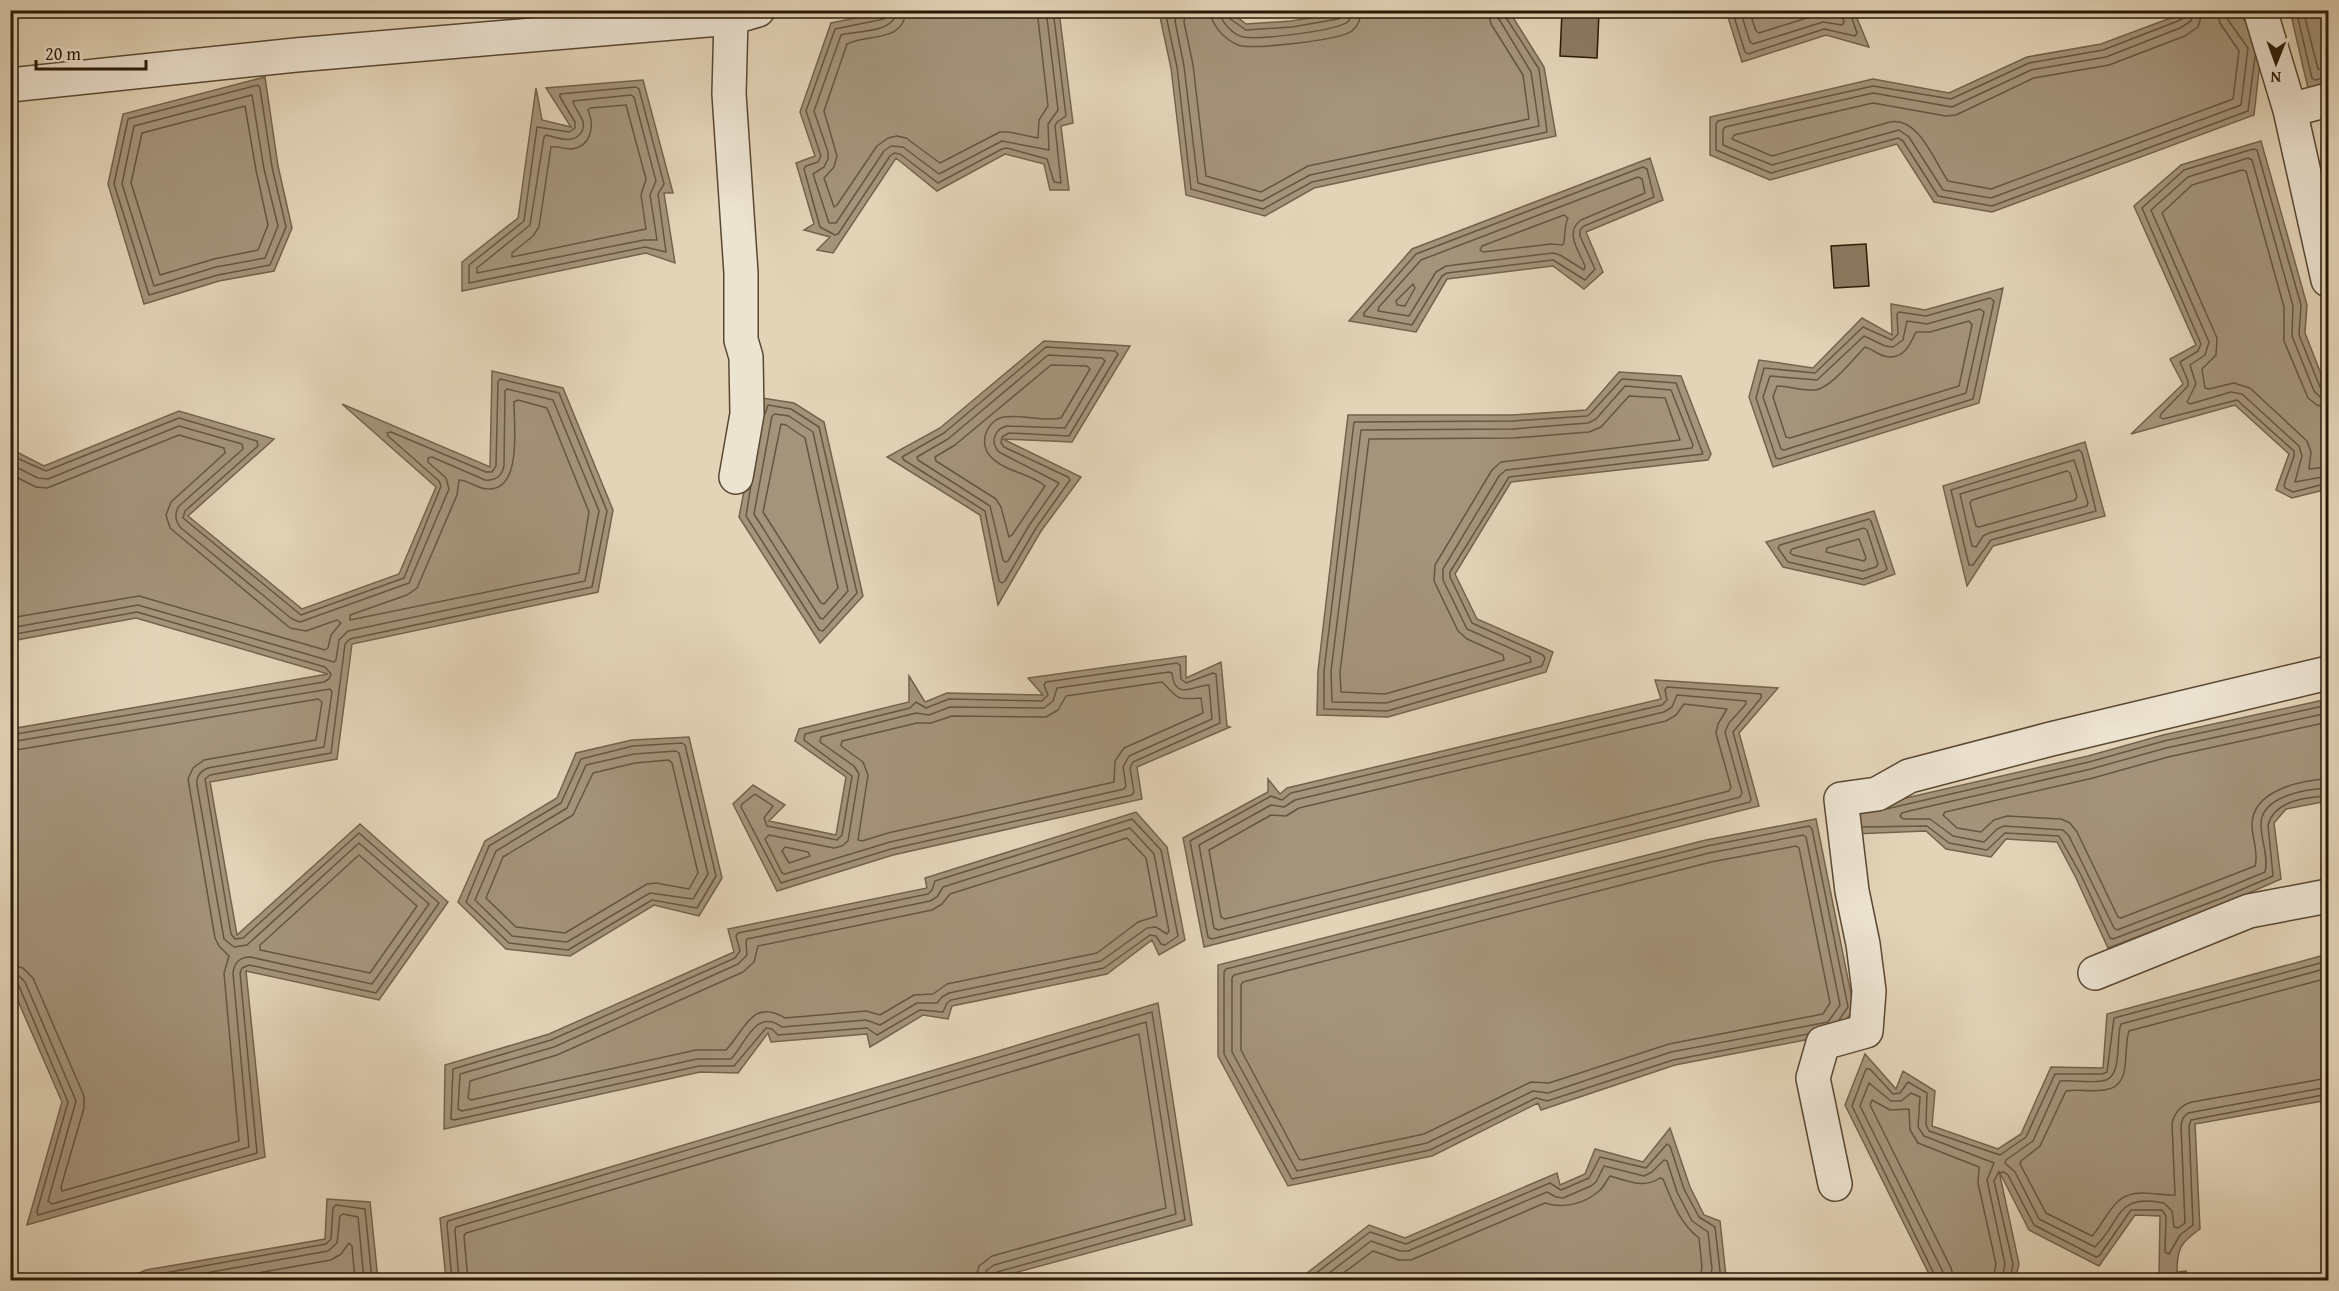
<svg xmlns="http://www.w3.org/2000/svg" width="2339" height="1291" viewBox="0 0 2339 1291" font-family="'Gentium Book Plus',serif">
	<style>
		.water { fill: #a4947b; stroke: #73634c; stroke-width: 1.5 }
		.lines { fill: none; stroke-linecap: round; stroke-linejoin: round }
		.shore { stroke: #665640; stroke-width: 1.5 }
		.building { fill: #8a7a62; stroke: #291905; stroke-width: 1.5 }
		.minor-casing { stroke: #584832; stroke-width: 36 }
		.minor { stroke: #ede3d1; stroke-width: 33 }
	</style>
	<rect width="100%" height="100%" fill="#e3d4b8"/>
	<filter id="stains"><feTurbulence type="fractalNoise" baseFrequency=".00333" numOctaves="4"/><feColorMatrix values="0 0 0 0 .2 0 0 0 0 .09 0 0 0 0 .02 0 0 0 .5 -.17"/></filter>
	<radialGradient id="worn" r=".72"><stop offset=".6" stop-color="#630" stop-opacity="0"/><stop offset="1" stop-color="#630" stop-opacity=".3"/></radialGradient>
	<path class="water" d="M894,10L1059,11L1073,123L1061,126L1069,190H1050L1044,164L1005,154L937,191L896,158L833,253L817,250L830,237L804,230L814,224L796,163L815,156L800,112L831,23Z
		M1165,11H1230L1246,24L1291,21L1354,11H1509L1544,67L1556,136L1314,188L1265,216L1186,195L1171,68L1160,17Z
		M1726,11H1854L1869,47L1826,35L1742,62Z
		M2184,11H2238L2262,44L2254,115L1992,212L1934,202L1897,144L1770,180L1710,155V117L1873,79L1949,93L2027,57L2101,44L2176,16Z
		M2290,11H2328V83L2308,88Z
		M265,77L278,166L292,228L274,271L219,281L144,304L108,184L123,114Z
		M643,80L673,193H664L675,263L646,253L462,291V262L518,218L536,88L542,120L571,127L546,88Z
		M2261,141L2307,305L2305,333L2328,392V489L2292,498L2276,490L2289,454L2235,405L2131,434L2183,384L2170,359L2196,345L2134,206L2181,165Z
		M1650,158L1663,200L1586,232L1603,272L1584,289L1553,266L1447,279L1416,332L1349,321L1412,249Z
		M2003,288L1979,403L1773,467L1749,397L1759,360L1813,368L1862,318L1892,335L1891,304L1925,310Z
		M1044,341L1130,346L1072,442L1003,439L1081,477L1041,531L998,605L980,515L887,457L940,428Z
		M492,371L563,388L613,510L598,592L352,644L337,759L210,782L237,935L360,824L448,902L379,1000L246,971L265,1157L27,1225L62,1102L15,994L11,978V729L328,674L136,618L11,641V449L44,466L179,411L274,439L188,516L302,609L399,574L436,487L342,404L490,467Z
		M1619,372L1681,376L1711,454L1708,460L1511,482L1455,574L1477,619L1553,652L1546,672L1388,717L1317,715L1318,671L1348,415H1513L1586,410Z
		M762,398L794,403L824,422L863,596L820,643L739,517Z
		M2085,442L2105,516L1993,546L1967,586L1943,486Z
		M1874,511L1895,574L1864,585L1783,567L1766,542Z
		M1186,656V678L1221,662L1227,726L1230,727L1137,767L1142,799L893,855L777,891L733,804L753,785L785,805L769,821L836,835L846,777L795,741L799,729L909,702V676L925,702L947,693L1043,695L1028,678Z
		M1655,680L1778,688L1739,733L1759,806L1204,947L1183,838L1268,792V779L1280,794L1287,788L1661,699Z
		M2328,699V801L2286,809L2274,823L2281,879L2224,904L2108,948L2076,878L2057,842L2006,839L1991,857L1946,849L1926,831L1853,834L1846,814L1906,798L2088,756L2163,735Z
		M689,737L722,878L699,916L654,905L570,956L506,949L458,902L485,841L557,798L576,753L632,740Z
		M1136,812L1167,847L1185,940L1159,955L1152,940L1107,974L952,1006L948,1019L923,1015L870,1047L867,1034L771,1042L768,1033L738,1073L700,1072L444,1129L445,1065L549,1034L734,952L728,929L927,888L925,878Z
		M1816,819L1854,1009L1836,1034L1675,1065L1541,1110L1538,1103L1432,1156L1288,1186L1218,1056V965L1706,840Z
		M2328,954V1100L2195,1124L2200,1229C2180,1243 2177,1249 2177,1272L2186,1271L2190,1280H2153L2154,1276H2159L2160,1216L2135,1215L2099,1266L2029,1230L1999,1171L2019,1264L2015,1280H1932L1845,1105L1865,1054L1896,1089L1903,1071L1935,1091L1932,1126L1998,1149L2021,1134L2051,1067L2103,1068L2107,1014Z
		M1158,1003L1192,1225L988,1280H446L440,1218Z
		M1670,1128L1690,1187L1704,1215L1720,1221L1726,1276L1721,1280H1298L1369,1225L1405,1238L1557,1173L1560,1185L1585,1174L1595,1149L1643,1162Z
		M327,1199L370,1202L378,1280H122L146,1270L325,1239Z"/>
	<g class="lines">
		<path class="shore" d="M889,10L888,16L884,19L835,29L806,111L821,156L818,162L806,166L804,169L820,227L835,235L838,234L890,156L894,153L900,154L938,183L1002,149L1007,148L1047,159L1054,182L1061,183L1055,126L1057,122L1066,116L1053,10
			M897,10C895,34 858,30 841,35L814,111L828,152V159L824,167L813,174L829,223H836L884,151L891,146L903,147L939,174L1002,141L1049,150L1048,124L1058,110L1046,10
			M906,10C904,44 867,33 847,44L824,111L837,156L834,167L824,178L834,207L837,205L877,146L888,138L897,136L906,138L940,163L1000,132H1009L1038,138L1039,120L1048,106L1037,10
			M1169,10L1167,20L1177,67L1191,189L1263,209L1312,182L1547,132L1539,69L1505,16V10
			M1177,10L1175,21L1184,66L1198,183L1262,201L1310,175L1539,126L1531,72L1499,19L1497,10
			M1186,10L1184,22L1193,65L1206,176L1261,192L1308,166L1529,119L1523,75L1491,24L1488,10
			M1210,10C1211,25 1224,39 1238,45C1253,50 1340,40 1352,31C1358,26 1361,19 1361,10
			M1219,10C1220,21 1232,34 1243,37C1259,40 1338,31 1349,21L1352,10
			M1227,10L1229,18L1246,30L1292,27L1338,19L1343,16L1344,10
			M1732,10L1745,52L1748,54L1824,29L1855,36L1857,33L1849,10
			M1740,10L1750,42L1753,44L1823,22L1842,25L1844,22L1841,10
			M1749,10L1756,31L1759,33L1832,10
			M2186,10L2185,17L2178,21L2103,50L2029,63L1951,99L1873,86L1718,121L1716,124V150L1771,173L1898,138L1903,141L1938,196L1992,206L2248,111L2255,56
			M2194,10L2191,21L2180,28L2106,57L2031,70L1952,107L1873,93L1725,127L1723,130V145L1772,165L1899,130L1909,137L1943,190L1991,198L2241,105L2248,48L2228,20L2226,10
			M2203,10L2198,27L2185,36L2109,65L2034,78L1956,115L1946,116L1873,103L1734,135L1732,139L1772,156L1890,122C1919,117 1934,161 1948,181L1991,189L2233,99L2239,51L2220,23L2217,10
			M2296,10L2312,78L2315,80L2328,77
			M2303,10L2318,69L2328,70
			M258,85L260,88L272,167L286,227L270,265L218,275L149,295L114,184L128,119Z
			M636,87L639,89L664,184L658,194L666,252L645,247L469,283V265L524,221L537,127L569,132L575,128V122L560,97V94Z
			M252,95L264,169L278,226L265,258L216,267L154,286L122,184L134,126Z
			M631,95L634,97L656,181L650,195L657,240H644L477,273V268L530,225L544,137L546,135C558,138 575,145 582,131C584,127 584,122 581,117C578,111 574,107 573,101Z
			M626,105L646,179L641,195L646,229L512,257V253L533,236L539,227L551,147C558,146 564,149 571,149C591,147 595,126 588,110L590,108Z
			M245,106L256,170L268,225L258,250L214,259L160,275L131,183L142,133Z
			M1643,167L1647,169L1654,197L1584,226L1580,230V236L1595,269L1585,280L1553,260L1447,273L1442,276L1412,325L1364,316V313L1416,254Z
			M1638,177L1642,179L1645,193L1581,220C1564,232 1579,251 1585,266L1584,270L1560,255L1553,253L1446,266L1436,272L1409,316L1378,311L1379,307L1421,260Z
			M1564,215L1568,218C1563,229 1566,238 1563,245L1551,244L1483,252L1480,250L1482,246Z
			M1413,284L1415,288L1405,306L1397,305L1396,301Z
			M1990,298L1994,301L1973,399L1779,459L1776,458L1756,398L1764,368L1815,373L1863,327L1892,340L1898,334L1897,314L1899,312L1926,316Z
			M1980,309L1984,312L1966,393L1784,450L1781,449L1763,397L1770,376L1817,380L1864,336L1885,346L1893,347L1903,340L1907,321L1927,324Z
			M1969,321L1972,325L1959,386L1790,438L1786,437L1773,397L1777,386C1789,386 1802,391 1815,390C1831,388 1853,359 1865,347C1872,349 1877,354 1884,356C1903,361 1910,345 1916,332H1930Z
			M1046,347L1115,351L1118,354L1069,436L1009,433L1002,437L1001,443L1004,447L1068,477L1070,480L1036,528L1005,581L1002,583L999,581L985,511L904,460L902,457L944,433Z
			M1048,355L1102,358L1105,361L1065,428L1007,426C994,429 990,442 999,452L1059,483L1030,524L1008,561L1005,562L1003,560L990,506L918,460L917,457L948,439Z
			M1051,365L1087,366L1090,369L1061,418C1043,422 1023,414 1004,417C986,420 978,444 991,457C1005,472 1030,473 1045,486L1012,535L1009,537L1001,507L996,499L936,461L935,457L955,445Z
			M1622,379L1676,383L1703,454L1509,477L1450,572V577L1472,623L1543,655L1545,658L1542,666L1387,711L1324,709V671L1354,422L1513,421L1587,416L1591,413Z
			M1625,386L1671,390L1693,445L1692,448L1506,470L1499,476L1443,569V580L1467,629L1530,657L1531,662L1386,703L1332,702L1331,671L1361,430L1513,429L1588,423L1596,419Z
			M2328,391L2320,387L2299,335L2301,305L2257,150L2253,149L2184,170L2142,208L2201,344L2198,351L2180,362L2188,381V386L2161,414L2160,417L2163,419L2237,400L2294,451V456L2284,485L2285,488L2293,492L2328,483
			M1629,396L1665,398L1680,440L1501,462L1492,470L1435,565L1434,581L1458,631L1467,639L1503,655L1504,660L1385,694L1341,692L1340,672L1369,439L1513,438L1589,432L1601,427Z
			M2328,399L2320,397L2314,391L2292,336L2293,306L2252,160L2248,158L2188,177L2151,210L2209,342L2205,355L2190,365L2196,384L2187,402L2190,404L2231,392L2242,394L2299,446L2302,456L2295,482L2328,476
			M518,400L547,408L589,512L579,573L350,620V615L407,595L417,588L457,495L459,480C469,480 478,490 490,489C522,488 514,425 514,402Z
			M2328,408L2317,405L2308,398L2284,341V307L2246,171L2242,170L2192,185L2162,213L2217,338L2216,355L2202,369L2205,388L2209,389L2234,383L2250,388L2307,441L2311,452L2309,469L2328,467
			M775,414L789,416L813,432L848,591L823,619L820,618L754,514L772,416Z
			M781,424L786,425L805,438L838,588L824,604L821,603L763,512Z
			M2079,450L2082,453L2096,511L1991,540L1973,565H1969L1951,490Z
			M10,455L46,471L179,418L257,441L258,446L185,511L183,518L301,615L404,578L441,486L439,481L388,436L387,433L391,432L486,472H492L496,466L498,382L500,379L559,393L607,511L592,587L350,639L345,644L331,753L210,775L205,779L231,934L235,939L243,938L359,833L439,903L376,993L249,965L242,968L240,973L257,1153L38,1215L37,1211L68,1102L19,986L15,983L10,982
			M2074,460L2088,503L2087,506L1989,533L1983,536L1976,547L1972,546L1960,494Z
			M10,464L38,478L48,479L179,426L242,444L243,449L179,506C174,514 175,521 181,528L292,619L300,622L409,583L449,489L446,478L428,462V458L432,457L485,480C495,481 502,476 504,466L505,391L507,389L553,400L599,511L585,581L348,631L339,640L336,660L334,662L138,605L10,628
			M2067,471L2070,473L2077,497L2075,500L1979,527L1976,526L1970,503L1972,500Z
			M10,474L36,487L47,488L179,435L224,448L225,453L171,502L166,515L170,528L290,628L306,631L337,620L341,623L331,635L328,648L325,650L139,596L10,618
			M751,485L746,516L819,630L823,631L857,593L819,427L791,409L768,405L765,414
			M1869,519L1871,521L1887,569L1885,571L1863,579L1788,562L1778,548L1780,545Z
			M1864,528L1867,530L1878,564L1876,567L1863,571L1793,555L1790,553L1792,549Z
			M1859,539L1866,558L1864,561L1826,552L1827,548Z
			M10,635L137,612L325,667L331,674L329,679L324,682L10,735
			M1177,663L1180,665L1181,679L1186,683L1213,673L1216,674L1220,723L1133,762L1130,768L1134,792L1132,795L891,849L781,883L741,807L742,804L755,794L773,806L764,818L767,826L837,840L842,835L852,776L804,740L805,734L910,708L916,702L926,708L949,699L1042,701L1048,695L1044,685L1046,682Z
			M1169,672L1172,673C1175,702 1194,685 1209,685L1212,719L1129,756L1123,767L1126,786L1124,789L890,842L785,874L782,873L765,839L769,835L834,848L842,846L848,841L859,774L854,766L820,742L821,737L916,713L929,715L950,707L1044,708L1053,701L1057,688Z
			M1162,682C1180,699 1174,700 1201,698L1203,713L1124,748L1115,761L1114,782L888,833L862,841L858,840L868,775L863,762L841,746L842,741L917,723H931L952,716L1046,717L1058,710L1066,696Z
			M1667,687L1761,694V698L1733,732L1751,799L1750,802L1212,939L1208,937L1190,841L1271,796L1282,800L1291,793L1662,705L1667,700L1665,690Z
			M1677,695L1746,701V704L1729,723L1725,732L1742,793L1740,797L1218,930L1214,928L1199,845L1271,805L1284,807L1295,800L1664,712L1672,707Z
			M1684,704L1727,709L1718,724L1716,733L1731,787L1729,791L1225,919L1221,917L1209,850L1271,815L1286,816L1299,808L1666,721L1676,715Z
			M2328,713L2166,748L2091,769L1909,811L1902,813L1900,816L1903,819H1930L1953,836L1984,842L1997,829L2004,826L2063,830L2069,836L2114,928L2117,930L2219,891L2265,872C2269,858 2261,840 2261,825C2260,796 2307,789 2328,788
			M2328,722L2168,757L2093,778L1945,812L1943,815L1957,828L1981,832L1994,820L2007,816L2061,819L2070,823L2077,832L2118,917L2121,918L2255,866C2259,854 2252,838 2252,825C2252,790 2302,780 2328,779
			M10,742L330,689L332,692L324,747L208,768C200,771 196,777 197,785L224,939L234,947L247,945L359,843L429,904L372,984L250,957C240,957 234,963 233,973L249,1147L52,1204L48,1201L76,1101L25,982L19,976L10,974
			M682,743L685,745L716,876L697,908L652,900L568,950L509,943L466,902L489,846L561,803L581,759L633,746Z
			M10,751L318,699L322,702L316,740L204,760L193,768L188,779L215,938L219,946L229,956L224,973L239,1141L62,1191L61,1187L84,1108V1096L33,978L23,968L10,965
			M676,751L679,753L708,874L693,899L650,893L567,942L512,936L475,900L496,851L567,808L586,765L634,754Z
			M669,760L672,763L698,873L689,889L656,883L647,884L565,933L516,927L486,898L503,857L573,815L593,773L635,763Z
			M1886,809L2089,762L2164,741L2328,705
			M1132,819L1161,850L1178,936L1165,945L1161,944L1156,936L1150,935L1104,968L951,1000L947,1003L943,1012L920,1010L877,1035L867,1028L778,1035L772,1029L766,1028L734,1066H699L454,1120L451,1119L453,1069L551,1040L735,958L740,951L736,936L738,933L928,894L932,890L935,881Z
			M1863,827L1927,826L1949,843L1987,850L2005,833L2059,836L2081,875L2110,938L2113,939L2222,898L2273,876L2268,825C2275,800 2307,797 2328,796
			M1130,828L1154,854L1169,931L1167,934L1156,927L1147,928L1101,961L949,993L942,997L937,1003H917L880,1025L866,1020L782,1027C756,1008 746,1043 731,1059H697L462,1111L458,1109L460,1074L554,1047L738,964L747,955L746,942L747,939L930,901L937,897L943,887Z
			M1803,835L1806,837L1840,1005L1828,1022L1671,1052L1548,1093L1533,1091L1427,1143L1297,1171L1232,1052V978L1234,975L1709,853Z
			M1127,838L1146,858L1157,916L1138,922L1097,953L947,984L933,994L914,995L880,1015L866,1011L785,1018C752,998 745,1030 726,1050H696L471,1100L468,1098L470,1081L557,1055L743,972L754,962L758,946L932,910L942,904L950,894Z
			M1796,846L1799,848L1830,1003L1823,1014L1669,1044L1549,1083L1531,1082L1424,1134L1302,1160L1299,1159L1241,1050V985L1243,982L1711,862Z
			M785,847L808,852L810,856L789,863L782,851Z
			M359,855L417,906L370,973L260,950V945Z
			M2328,968L2121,1024C2115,1039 2124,1079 2102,1081C2088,1083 2074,1080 2060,1081L2033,1141L2006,1160L2005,1163L2015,1172L2039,1219L2095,1247C2122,1221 2115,1193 2164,1203L2172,1211L2174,1227L2178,1228L2185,1223L2181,1125L2183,1118L2188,1113L2328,1087
			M2328,978L2129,1031C2122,1050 2134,1087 2104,1090C2091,1092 2078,1089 2066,1091L2040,1146L2021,1161L2020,1164L2046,1213L2092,1236C2109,1217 2113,1192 2143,1193C2152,1193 2169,1196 2175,1195L2172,1123C2175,1112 2181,1105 2192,1102L2328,1078
			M1808,1034L1673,1060L1547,1101L1536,1098L1430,1150L1292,1179L1224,1054V972L1226,969L1707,846L1809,826L1812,829L1848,1007L1839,1020
			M138,1280L148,1276L326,1244L331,1239L333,1208L336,1205L365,1209L372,1280
			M167,1280L328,1251L337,1243L340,1216L343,1214L358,1217L364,1280
			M218,1280L331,1260L341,1254L349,1243L352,1246L355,1280
			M452,1280L447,1224L448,1221L1152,1012L1185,1220L997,1272L993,1275L992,1280
			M459,1280L455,1230L456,1227L1146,1022L1176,1214L994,1265L986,1271L984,1280
			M468,1280L464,1236L466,1233L1139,1034L1166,1208L992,1256L979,1266L975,1280
			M1307,1280L1370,1232L1406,1244L1550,1183L1561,1190L1589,1178L1600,1157L1646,1168L1667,1144L1670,1146L1684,1189L1699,1217L1715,1227L1720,1271L1716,1280
			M1320,1280L1371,1241L1400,1251H1408L1547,1192L1556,1197L1563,1198L1591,1186L1596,1182L1604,1166L1644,1176L1652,1172L1664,1160L1667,1161L1677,1192L1692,1221L1708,1232L1712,1269L1709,1280
			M1334,1280L1373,1251L1399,1260H1411L1545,1203C1563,1209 1584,1204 1599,1191C1604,1187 1606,1181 1610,1176C1628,1181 1644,1189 1660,1178L1663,1179C1672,1201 1680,1224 1699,1238L1702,1267L1700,1280
			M1937,1280L1852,1106L1866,1069H1870L1893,1094L1900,1093L1908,1082L1927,1093L1926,1125L1929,1131L2000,1155L2026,1137L2055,1074H2102L2107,1072L2114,1018L2328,961
			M1945,1280L1943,1272L1860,1106L1869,1083L1891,1101H1901L1911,1093L1920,1097L1918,1127L1924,1136L1994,1163L1987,1180L2005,1264L2002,1280
			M1954,1280L1951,1268L1870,1105L1872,1100L1890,1110L1909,1109L1910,1130L1918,1143L1979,1167L1978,1183L1996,1264L1993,1280
			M2010,1280L2013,1264L1994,1181L1998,1173L2004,1172L2008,1175L2034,1225L2096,1257L2099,1256L2131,1210H2162L2166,1216L2165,1252L2169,1254L2180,1235L2193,1225L2189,1126L2191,1120L2328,1094"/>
	</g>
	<path class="building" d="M1562,11L1599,13L1597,58L1560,56Z
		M1866,244L1869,286L1834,288L1831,246Z"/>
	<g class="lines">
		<g class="minor-casing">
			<path id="minor" d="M2260,10L2290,110
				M731,18L729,94L741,273V340L746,357L747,414L736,477
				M10,85L296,55L731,18L758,10
				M2328,100L2290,110L2328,280
				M2095,973L2249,911L2328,896
				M1835,1184L1813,1078L1823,1043L1866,1031L1869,991L1863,944L1852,891L1841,799L1877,794L1909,776L2051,739L2328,673"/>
		</g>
		<use href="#minor" class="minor"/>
	</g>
	<rect width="2339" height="1291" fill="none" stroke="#e3d4b8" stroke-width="36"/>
	<rect x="12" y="12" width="2315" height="1267" fill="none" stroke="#291905" stroke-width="3"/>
	<rect x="18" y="18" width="2303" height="1255" fill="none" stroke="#291905" stroke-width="1.5"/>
	<g transform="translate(2276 63) rotate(181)" stroke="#ede3d1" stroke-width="4.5" paint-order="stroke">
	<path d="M0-4.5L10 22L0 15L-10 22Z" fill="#291905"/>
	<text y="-9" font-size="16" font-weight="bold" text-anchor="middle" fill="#291905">N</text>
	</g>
	<path d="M36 60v9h110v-9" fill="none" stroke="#291905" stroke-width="3"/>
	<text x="45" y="60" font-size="18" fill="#291905" stroke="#ede3d1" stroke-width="4.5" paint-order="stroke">20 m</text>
	<rect width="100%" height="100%" filter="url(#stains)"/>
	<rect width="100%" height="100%" fill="url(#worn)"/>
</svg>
